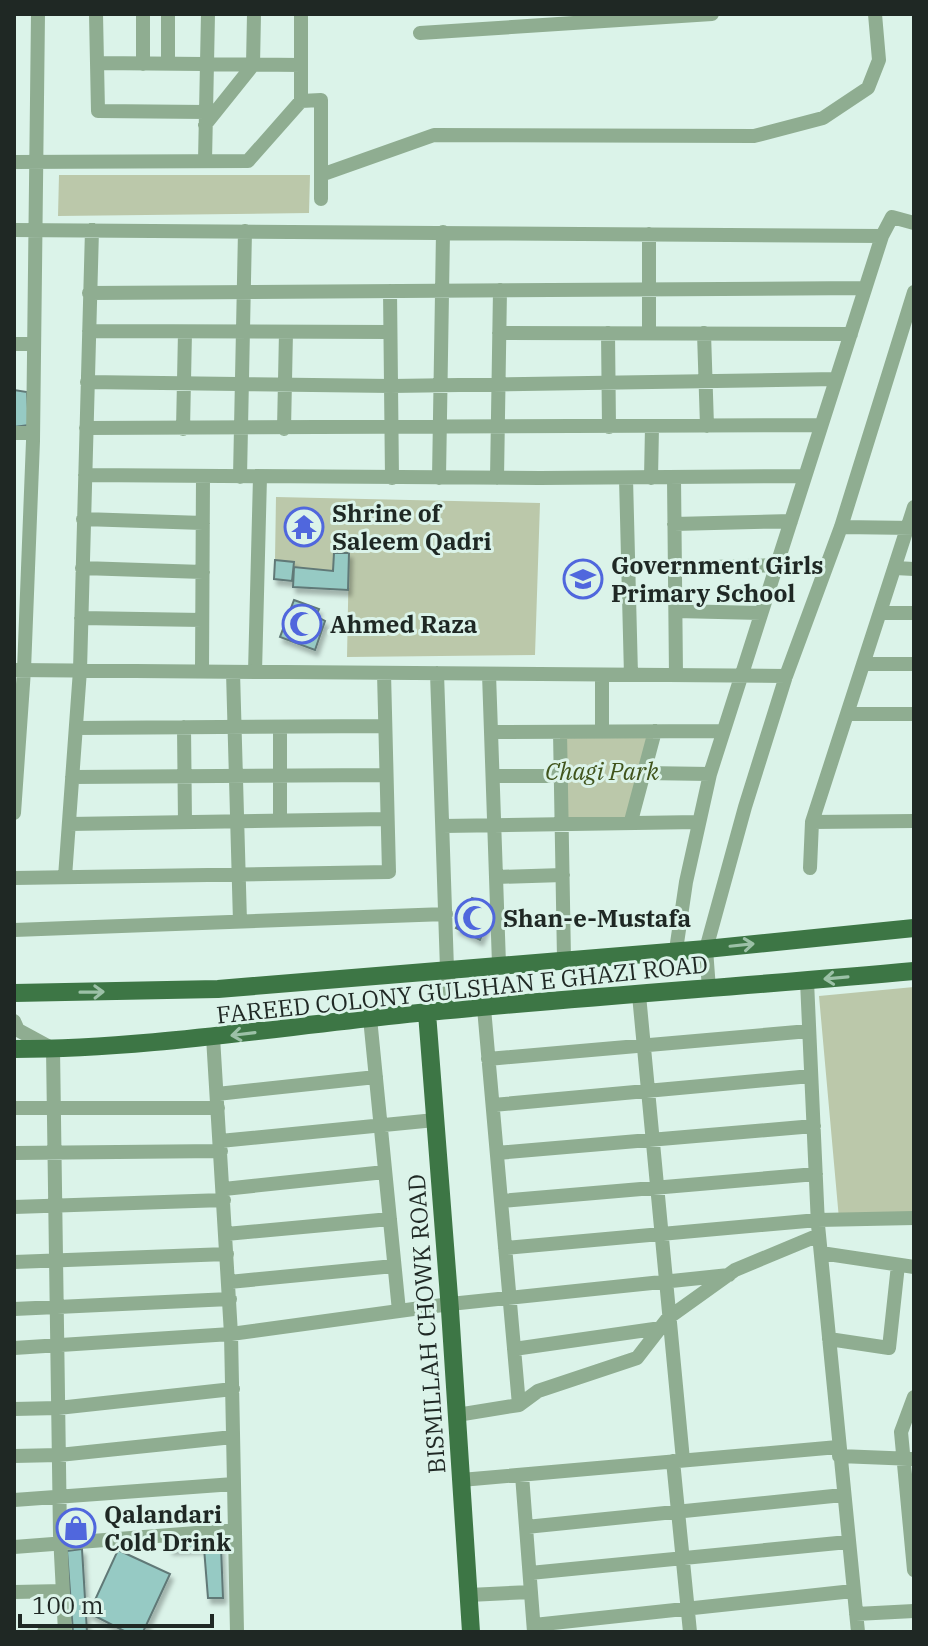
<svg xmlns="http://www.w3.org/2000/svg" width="928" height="1646" viewBox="0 0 928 1646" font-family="'IBM Plex Serif',serif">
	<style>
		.green { fill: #bbc8aa }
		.building { fill: #96cac4; stroke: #617977; stroke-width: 2; filter: url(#shadow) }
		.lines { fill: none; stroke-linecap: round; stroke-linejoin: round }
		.minor { stroke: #8fad91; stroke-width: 14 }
		.major { stroke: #3d7645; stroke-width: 18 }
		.oneway { stroke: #9cc1a7 }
		.labels { text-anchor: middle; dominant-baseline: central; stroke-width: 6; stroke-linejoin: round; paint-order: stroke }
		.poi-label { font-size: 24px; font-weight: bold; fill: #1f2824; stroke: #dbf3e9; text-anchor: start }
		.park-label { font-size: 24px; font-style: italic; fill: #40541c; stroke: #dbf3e9 }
		.street-label { font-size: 24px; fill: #1f2824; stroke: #dbf3e9 }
	</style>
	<defs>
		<filter id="shadow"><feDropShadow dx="3" dy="5.5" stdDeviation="2" flood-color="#0004"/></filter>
	</defs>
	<rect width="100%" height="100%" fill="#dbf3e9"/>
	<path class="green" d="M59,175H310L309,213L58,216Z
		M276,497L540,503L535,655L347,657L349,554L334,553L333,571L294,567V562L275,560Z
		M655,731L631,821L562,823L560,732Z
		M914,987V1218L839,1219L819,996Z"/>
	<path class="building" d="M14,390L27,392L29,425L14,427Z
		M334,553H349L348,590L293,587L294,567L333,571Z
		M275,560L294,562L292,581L274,579Z
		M294,600L319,609L316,616L325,621L315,650L280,637Z
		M472,898L494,908L480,940L456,928Z
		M220,1536L221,1547L170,1549V1540Z
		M221,1547L223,1598H208L204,1548Z
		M82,1549L87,1632H73L67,1551Z
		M118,1550L170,1574L143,1632H126L89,1613Z"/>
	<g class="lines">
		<path class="minor" d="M96,14L97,63L301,65
			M143,14V64
			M168,14V64
			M301,14V101L321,100V199
			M420,33L712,14
			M97,63L98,111L206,112
			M205,125L253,65L254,14
			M205,161L208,14
			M14,162L248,161L301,101
			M321,175L434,135L754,136L823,118L868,88L879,60L875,14
			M14,230L882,236L892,217L914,223
			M649,234V333
			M390,291L392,478
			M89,293L865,288
			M89,331L390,332
			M499,333L851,334
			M608,333L609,427
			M704,333L707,426
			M14,344H34
			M87,382L391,386L836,379
			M86,428L821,425
			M183,429L185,332
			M284,429L286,332
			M14,433H33
			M85,475L540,478L805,476
			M240,477L245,231
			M439,478L443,232
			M497,478L500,290
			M626,478L631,675
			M651,478L652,427
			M674,478L676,675
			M83,519L203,523
			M674,524L791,521
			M841,527L914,528
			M82,568L203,572
			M675,568L777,565
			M895,568L914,569
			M676,611L761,613
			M880,613H914
			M81,618L202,620
			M863,664H914
			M14,670L786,676
			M202,671L203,476
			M233,672L240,922
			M255,672L260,477
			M437,673L447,969L452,1011
			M489,674L499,964
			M602,675V732
			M847,714H914
			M184,727L185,822
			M76,728L385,726
			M491,732L723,731
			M560,732L564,959
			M644,773L710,774
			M493,776H561
			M72,777L386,775
			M14,813L24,670L33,441L38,14
			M280,821V727
			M631,821L655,731
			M812,822L914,821
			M69,824L387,819
			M443,826L698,822
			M810,868L812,822L914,507
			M65,877L80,670L92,230
			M496,877L563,875
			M14,878L389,872L384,673
			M14,930L446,914
			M676,950L686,882L710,774L882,236
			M807,981L818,1225L858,1632
			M709,989L706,949L745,807L786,676L841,527L914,292
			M639,995L683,1460
			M484,1008L519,1405
			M370,1018L399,1311
			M14,1021L18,1030L53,1049L60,1535L65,1632
			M213,1037L231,1334L237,1632
			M488,1059L809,1031
			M217,1094L376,1077
			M493,1105L811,1076
			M14,1108H218
			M220,1141L435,1120
			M14,1153L221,1151
			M497,1153L814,1126
			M224,1189L385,1172
			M501,1201L816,1174
			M14,1207L224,1200
			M226,1234L390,1219
			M505,1248L818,1220L914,1218
			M821,1253L914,1267
			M14,1262L227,1254
			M229,1282L394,1266
			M14,1309L230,1299
			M829,1339L889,1348L898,1265
			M14,1348L231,1334L450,1304L729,1275
			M514,1349L661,1328
			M914,1397L901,1432L914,1570
			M14,1409L58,1408L233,1389
			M457,1415L519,1405L538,1391L637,1358L668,1318L735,1270L819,1235
			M14,1456L59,1455L233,1437
			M839,1456L914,1459
			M673,1461L690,1632
			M522,1475L534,1632
			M461,1480L838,1447
			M14,1500L234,1484
			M526,1527L843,1495
			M14,1547L235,1530
			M530,1573L848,1542
			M14,1592L63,1591
			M469,1595L531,1592
			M856,1614L914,1611
			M534,1625L853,1591
			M44,1632L65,1631"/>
		<path class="major" d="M14,993L218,989L706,949L914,928
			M427,1013L450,1310L471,1632
			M14,1049C140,1049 264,1029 388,1016C563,998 739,987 914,971"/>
	</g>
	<defs><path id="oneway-shaft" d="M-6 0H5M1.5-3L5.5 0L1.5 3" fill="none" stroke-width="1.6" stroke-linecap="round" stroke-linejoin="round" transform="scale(2)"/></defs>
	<g class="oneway">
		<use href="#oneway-shaft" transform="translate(742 945) rotate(-6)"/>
		<use href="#oneway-shaft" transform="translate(836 978) rotate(175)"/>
		<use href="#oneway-shaft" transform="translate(92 992) rotate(-1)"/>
		<use href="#oneway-shaft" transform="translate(243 1034) rotate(173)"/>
	</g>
	<defs>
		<g id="temple-ring" transform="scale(2)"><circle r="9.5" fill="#dbf3e9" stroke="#5067dd" stroke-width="1.5"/><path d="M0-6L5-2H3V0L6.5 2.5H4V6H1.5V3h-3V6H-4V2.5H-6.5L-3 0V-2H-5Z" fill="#5067dd"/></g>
		<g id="school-ring" transform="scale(2)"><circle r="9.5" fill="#dbf3e9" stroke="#5067dd" stroke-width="1.5"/><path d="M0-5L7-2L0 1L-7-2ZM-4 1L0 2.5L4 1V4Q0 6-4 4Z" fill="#5067dd"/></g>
		<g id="mosque-ring" transform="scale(2)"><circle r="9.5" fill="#dbf3e9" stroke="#5067dd" stroke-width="1.5"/><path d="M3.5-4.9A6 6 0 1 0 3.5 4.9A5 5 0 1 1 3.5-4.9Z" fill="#5067dd"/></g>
		<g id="shop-ring" transform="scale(2)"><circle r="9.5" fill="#dbf3e9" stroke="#5067dd" stroke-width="1.5"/><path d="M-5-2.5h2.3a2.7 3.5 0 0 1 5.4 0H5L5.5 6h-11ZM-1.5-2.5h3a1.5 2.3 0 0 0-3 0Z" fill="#5067dd"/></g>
	</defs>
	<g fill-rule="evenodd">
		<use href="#temple-ring" x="304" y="527"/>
		<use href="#school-ring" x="583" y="579"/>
		<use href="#mosque-ring" x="302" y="624"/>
		<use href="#mosque-ring" x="475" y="918"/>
		<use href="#shop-ring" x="76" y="1528"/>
	</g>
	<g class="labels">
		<g class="poi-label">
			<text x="332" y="513">Shrine of<tspan x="332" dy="28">Saleem Qadri</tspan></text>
			<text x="611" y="565">Government Girls<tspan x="611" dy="28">Primary School</tspan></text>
			<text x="330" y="624">Ahmed Raza</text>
			<text x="503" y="918">Shan-e-Mustafa</text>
			<text x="104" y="1514">Qalandari<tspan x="104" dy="28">Cold Drink</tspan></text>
		</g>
		<g class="park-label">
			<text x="602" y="771">Chagi Park</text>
		</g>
		<g class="street-label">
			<text transform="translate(462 989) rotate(-6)">FAREED COLONY GULSHAN E GHAZI ROAD</text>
			<text transform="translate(426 1324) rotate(-94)">BISMILLAH CHOWK ROAD</text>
		</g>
	</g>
	<rect width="928" height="1646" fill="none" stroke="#1f2824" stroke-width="32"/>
	<path d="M20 1614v12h192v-12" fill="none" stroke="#1f2824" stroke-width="4"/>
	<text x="32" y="1614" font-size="24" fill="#1f2824" stroke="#dbf3e9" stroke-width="6" paint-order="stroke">100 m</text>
</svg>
